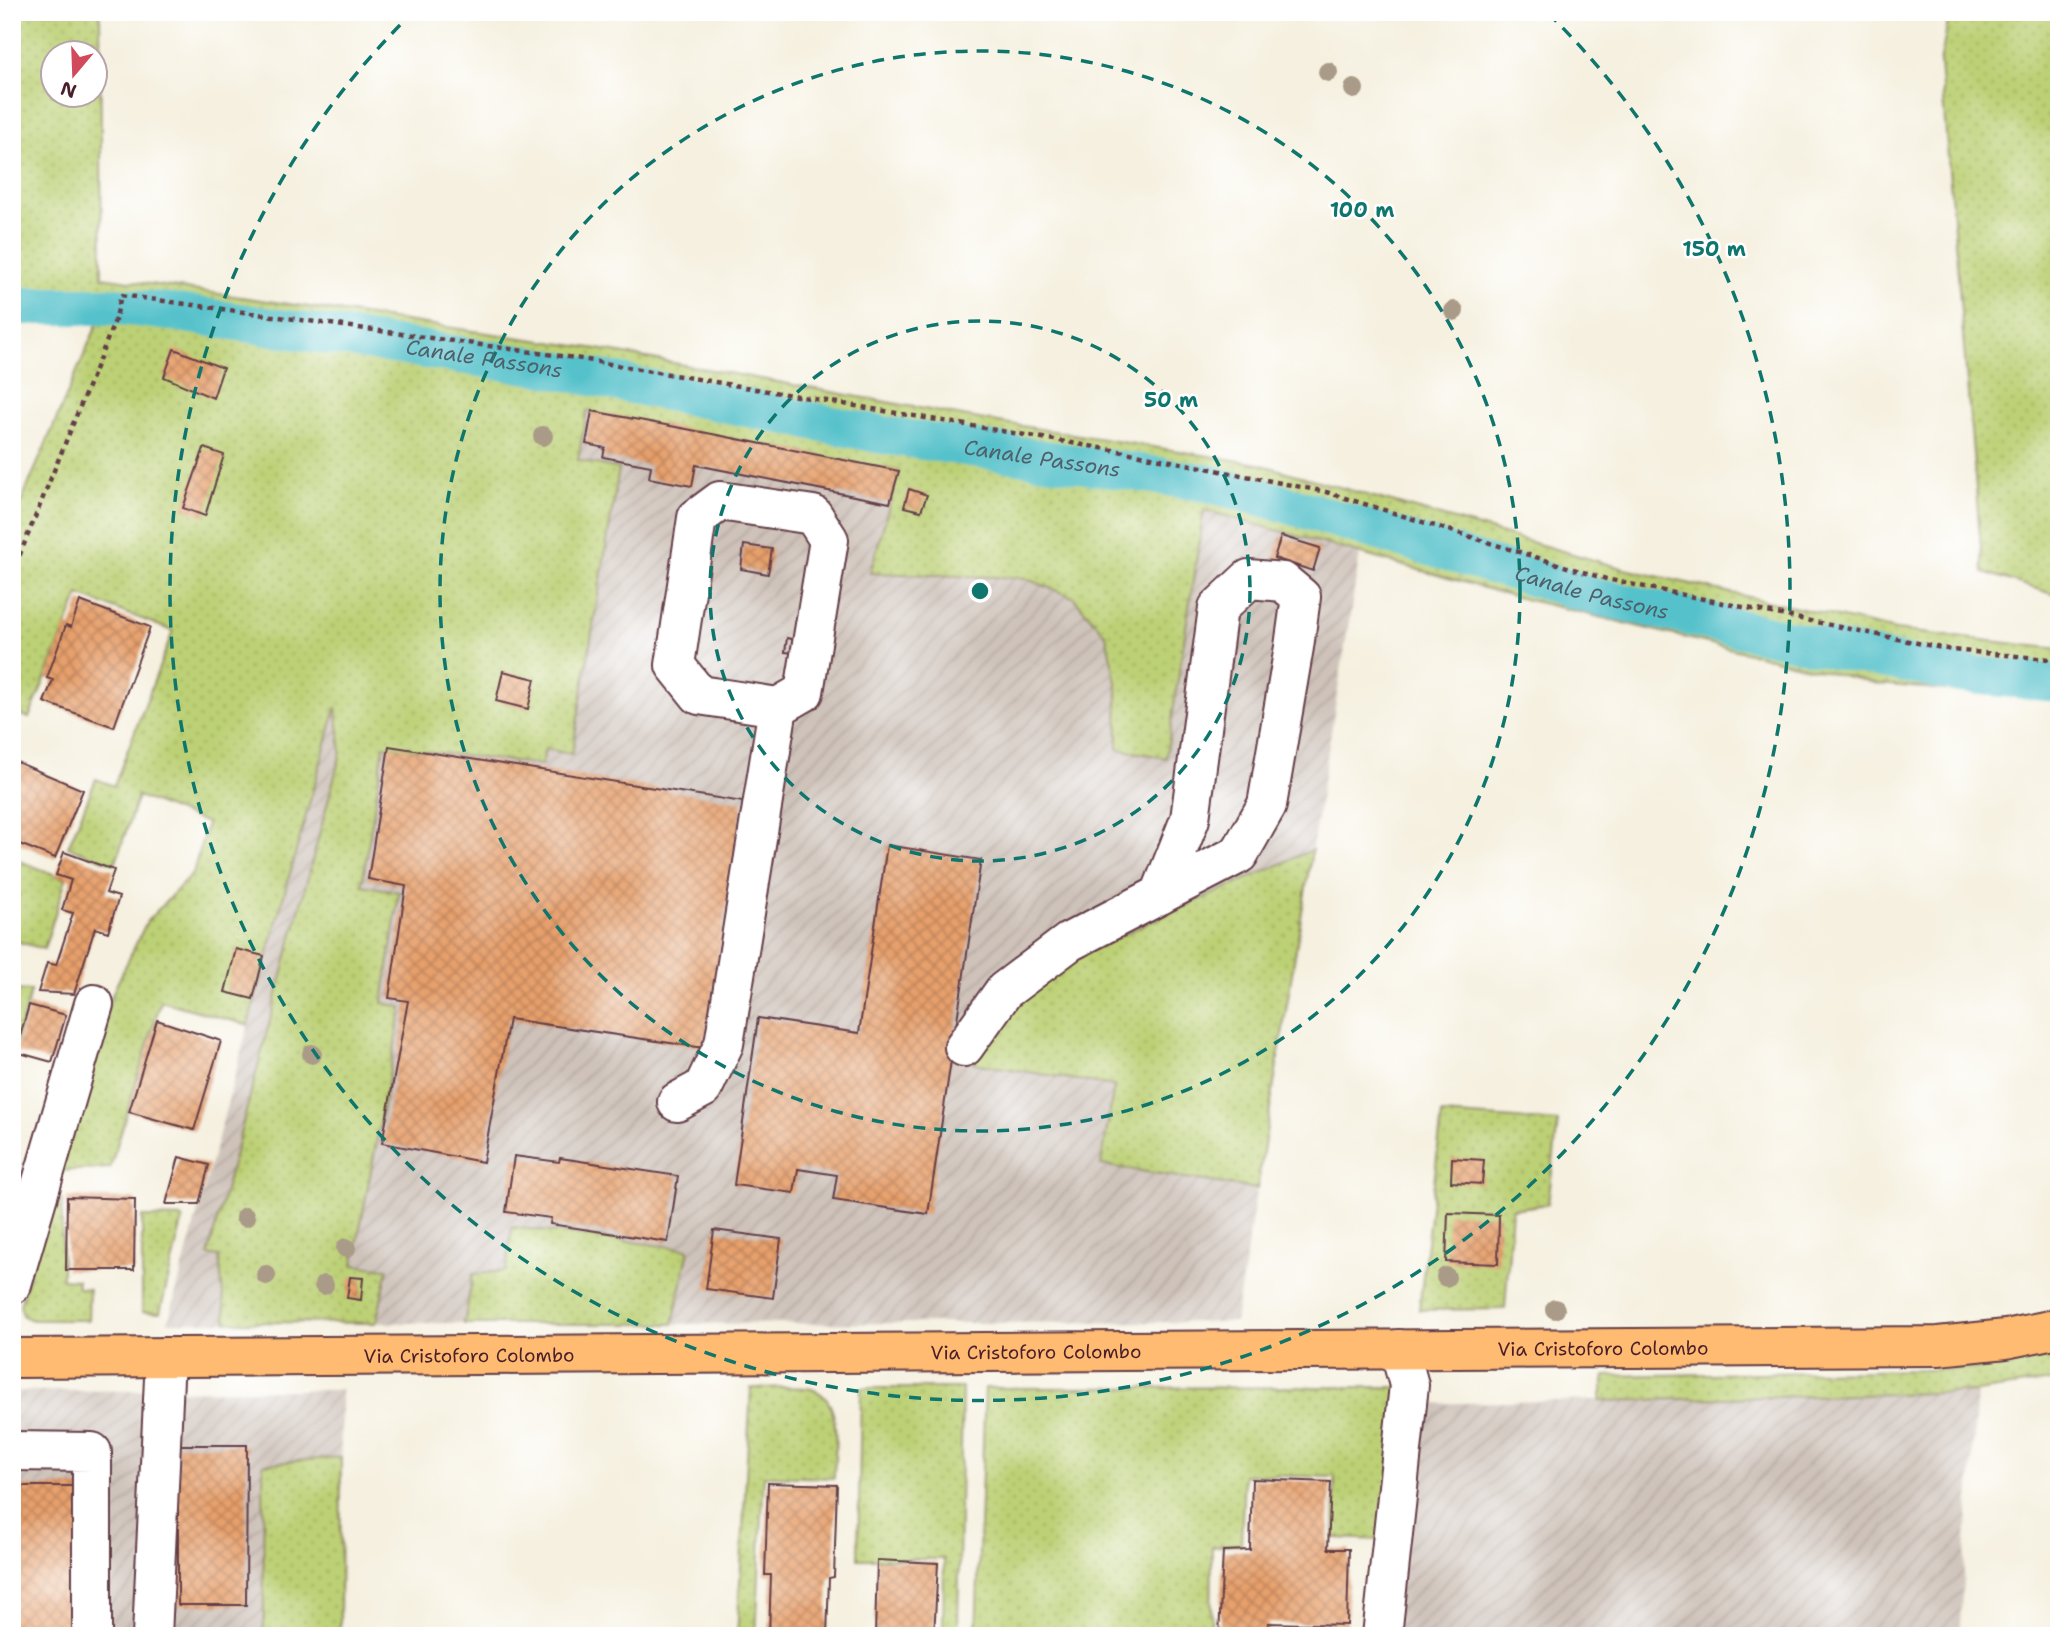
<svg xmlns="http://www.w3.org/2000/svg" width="2071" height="1648" viewBox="0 0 2071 1648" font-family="'Shantell Sans',sans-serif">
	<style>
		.industrial { fill: url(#industrial-furrows) }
		.grass { fill: url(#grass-dots); stroke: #837850; stroke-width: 2; fill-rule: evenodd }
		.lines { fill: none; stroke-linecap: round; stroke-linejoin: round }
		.canal { stroke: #54c1ca; stroke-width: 38 }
		.building { fill: url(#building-cross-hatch) }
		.minor-casing { stroke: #643e46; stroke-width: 42 }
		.major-casing { stroke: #643e46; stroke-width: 42 }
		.path { stroke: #643e46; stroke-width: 4.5; stroke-dasharray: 5 5; stroke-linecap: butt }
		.minor { stroke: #fff; stroke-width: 38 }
		.major { stroke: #febb71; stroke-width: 38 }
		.tree { fill: #aa9a88 }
		.ring { fill: none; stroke: #0f766e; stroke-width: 3.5; stroke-dasharray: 12 9 }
		.labels { text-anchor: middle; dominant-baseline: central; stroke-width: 5; stroke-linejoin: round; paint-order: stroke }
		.street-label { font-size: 19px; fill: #4a1f2b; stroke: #fff }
		.water-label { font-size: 21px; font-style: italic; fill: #4e606b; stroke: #fff }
		.centre { fill: #0f766e; stroke: #fff; stroke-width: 3.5 }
		.ring-label { font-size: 21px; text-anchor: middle; font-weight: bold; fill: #0f766e; stroke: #fff; stroke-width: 5; stroke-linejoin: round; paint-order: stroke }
	</style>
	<defs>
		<pattern id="industrial-furrows" width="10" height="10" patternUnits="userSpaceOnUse" patternTransform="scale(1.75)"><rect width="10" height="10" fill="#cec2b9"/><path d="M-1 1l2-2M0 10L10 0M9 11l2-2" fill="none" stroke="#b2a69f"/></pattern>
		<pattern id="grass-dots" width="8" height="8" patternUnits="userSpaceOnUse" patternTransform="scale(1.75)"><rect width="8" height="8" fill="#bcd074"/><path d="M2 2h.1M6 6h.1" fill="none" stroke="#a3b265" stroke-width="1.8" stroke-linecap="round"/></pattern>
		<pattern id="building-cross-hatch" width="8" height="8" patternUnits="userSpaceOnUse" patternTransform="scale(1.75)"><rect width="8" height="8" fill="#e7a06c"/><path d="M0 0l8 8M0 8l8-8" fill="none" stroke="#bd8259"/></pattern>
	</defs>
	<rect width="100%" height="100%" fill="#fff"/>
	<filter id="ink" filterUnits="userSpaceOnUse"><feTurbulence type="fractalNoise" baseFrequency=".0143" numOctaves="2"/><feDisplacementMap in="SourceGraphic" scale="14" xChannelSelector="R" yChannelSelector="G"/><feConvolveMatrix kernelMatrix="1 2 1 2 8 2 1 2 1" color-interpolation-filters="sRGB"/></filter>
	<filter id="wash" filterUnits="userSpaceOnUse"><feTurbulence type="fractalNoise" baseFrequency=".00686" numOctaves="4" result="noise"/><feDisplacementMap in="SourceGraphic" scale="28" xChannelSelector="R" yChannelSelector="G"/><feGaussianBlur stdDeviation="1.57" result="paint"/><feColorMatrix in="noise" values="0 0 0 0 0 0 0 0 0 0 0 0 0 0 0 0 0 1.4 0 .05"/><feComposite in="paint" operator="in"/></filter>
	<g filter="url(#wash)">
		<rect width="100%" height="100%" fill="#f5f0df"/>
		<path class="industrial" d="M423,382L1203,510L1360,554L1235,1322L673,1324L168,1322Z
			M341,1390L340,1636H12V1391Z
			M1977,1392L1959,1636H1393L1417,1404Z"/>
		<path class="grass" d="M12,12H100L102,277L598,349L979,419L1259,464L1625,569L1896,630L2059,649V700L1878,684L1520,598L1204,510L1166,758L1118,749L1117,687L1106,635L1073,597L1024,578L870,573L899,471L587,411L578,460L619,469L572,754L545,749L542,765L384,746L362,885L399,892L383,1003L402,1007L353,1265L388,1269L376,1323L226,1322L219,1257L208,1255L341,752L336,707L248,1025L161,1001L110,1168L59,1171L113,992L147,921L193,873L207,823L138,796L115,864L68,847L96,779L114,786L173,631L79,595L29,718L12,712V523L99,320L12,319ZM52,52H94V94H52Z
			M1950,12H2059V596L1983,572L1940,63Z
			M1312,850L1257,1189L1101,1165L1114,1086L974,1063L980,1042L1042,975L1141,926Z
			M12,858L66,879L44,949L12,940V915L19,894L12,891Z
			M12,990L31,991L15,1045L12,1044Z
			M1442,1114L1558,1122L1548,1204L1512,1209L1505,1309L1419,1310Z
			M52,1195L62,1200V1279L77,1280L78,1288L89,1289L88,1320H32L23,1316L20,1305Z
			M142,1217L183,1218L160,1313L142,1312Z
			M512,1227L689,1249L673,1324H464L473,1274L506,1271Z
			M2059,1353V1380L1977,1392L1600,1401L1605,1376L1979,1369Z
			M1400,1387L1383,1540L1334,1538L1335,1477L1244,1475L1241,1544L1212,1547L1211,1636H976L985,1388Z
			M751,1388C769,1388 788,1386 806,1388C846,1393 834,1450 834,1478L764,1476L756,1636H737Z
			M861,1388H962L958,1629L943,1636L944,1559H858Z
			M341,1457L340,1636H264L263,1464Z"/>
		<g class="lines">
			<path class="canal" id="s1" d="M12,306H118L178,313L541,367L883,435L1207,483L1279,502L1591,595L1840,651L1960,674L2059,683"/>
		</g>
		<g id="blocks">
			<path class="building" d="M174,349L223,368L213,398L164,377Z
				M592,411L702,432L899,471L890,503L696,465L692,486L649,478L651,466L603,457L605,448L586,444Z
				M204,448L224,455L205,516L183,508Z
				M909,489L927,495L921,511L904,507Z
				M1281,536L1320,548L1313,571L1274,558Z
				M744,545L772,549L768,574L741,569Z
				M80,601L150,627L114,727L44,702L53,680L47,678L66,625L71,627Z
				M787,638L796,640L794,653L785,652Z
				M503,671L535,679L528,709L496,701Z
				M389,746L743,802L704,1048L509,1019L483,1162L382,1143L408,1001L389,998L406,886L368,879Z
				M12,760L83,790L55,858L12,841Z
				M887,845L981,860L928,1214L833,1200L837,1175L798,1169L794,1193L734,1185L758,1018L859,1033Z
				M64,852L114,870L106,893L119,897L108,932L95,928L74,994L38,992L47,963L56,965L73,913L62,910L71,880L56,875Z
				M236,949L264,956L253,999L225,992Z
				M29,1005L66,1015L52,1062L16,1052L12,1062V1049L16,1050Z
				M157,1020L221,1041L194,1130L129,1112Z
				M514,1156L559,1162L560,1158L678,1176L668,1242L550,1224L551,1218L506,1212Z
				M179,1157L209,1165L199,1204H166Z
				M1452,1158L1484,1160L1482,1184L1451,1182Z
				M67,1197L135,1199L134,1270H66Z
				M1448,1213L1499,1215L1498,1264L1446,1262Z
				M714,1230L781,1239L773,1298L706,1289Z
				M350,1277L363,1278L361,1300L347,1298Z
				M178,1445H247L246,1605H178Z
				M1252,1479L1331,1482L1328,1549H1349L1347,1625L1268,1623L1269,1636H1219L1223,1551L1250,1550Z
				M768,1483L837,1485L834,1577L829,1578L827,1636H769L771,1575H765Z
				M12,1486H81V1636H12Z
				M877,1560L938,1563L934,1636H875Z"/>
		</g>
	</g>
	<g filter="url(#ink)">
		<use href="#blocks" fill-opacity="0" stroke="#643e46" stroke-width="2"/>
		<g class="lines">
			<g class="minor-casing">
				<path id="minor" d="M964,1047L1004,991L1069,942L1239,854L1267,805L1294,647L1301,597L1283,582L1249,579L1218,608L1190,819L1160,895
					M677,1102L703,1088L724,1044L778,707L699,695L675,665L697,518L720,501L813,515L829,540L804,692L778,707
					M12,1284L94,1004
					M12,1451L92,1452V1636
					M152,1636L165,1357
					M1382,1636L1409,1385L1399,1349"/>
			</g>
			<g class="major-casing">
				<g id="major">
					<path id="s2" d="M12,1358L1938,1346L2006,1339L2059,1328"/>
				</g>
			</g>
			<path class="path" d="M12,574L116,318L121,295L575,358L1136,454L1326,492L1606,579L1952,650L2059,660"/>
			<use href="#minor" class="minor"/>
			<use href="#major" class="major"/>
		</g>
		<g class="tree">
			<circle cx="1328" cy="72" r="10"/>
			<circle cx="1354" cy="89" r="10"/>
			<circle cx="1454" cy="311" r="10"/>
			<circle cx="543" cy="436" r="10"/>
			<circle cx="312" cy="1054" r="10"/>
			<circle cx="245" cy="1217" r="10"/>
			<circle cx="346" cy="1248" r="10"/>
			<circle cx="266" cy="1275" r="10"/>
			<circle cx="1446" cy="1277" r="10"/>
			<circle cx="324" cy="1285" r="10"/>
			<circle cx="1555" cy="1309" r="10"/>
		</g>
	</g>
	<g class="ring">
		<circle cx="980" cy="591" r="270"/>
		<circle cx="980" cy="591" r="540"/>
		<path d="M1548 13A810 810 0 1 1 412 13"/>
	</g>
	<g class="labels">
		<g class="street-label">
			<text stroke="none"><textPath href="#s2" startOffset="1591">Via Cristoforo Colombo</textPath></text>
			<text stroke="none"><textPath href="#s2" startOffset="1024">Via Cristoforo Colombo</textPath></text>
			<text stroke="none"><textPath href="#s2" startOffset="457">Via Cristoforo Colombo</textPath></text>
		</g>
		<g class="water-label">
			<text stroke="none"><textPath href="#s1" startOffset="476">Canale Passons</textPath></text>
			<text stroke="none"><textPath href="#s1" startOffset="1043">Canale Passons</textPath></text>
			<text stroke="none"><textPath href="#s1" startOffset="1610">Canale Passons</textPath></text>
		</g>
	</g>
	<circle cx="980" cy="591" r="10" class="centre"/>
	<g class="ring-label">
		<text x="1362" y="217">100 m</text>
		<text x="1714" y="256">150 m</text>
		<text x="1171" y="407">50 m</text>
	</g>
	<rect width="2071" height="1648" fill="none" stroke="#fff" stroke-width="42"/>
	<g transform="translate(74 74) rotate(199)"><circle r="33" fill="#ffffff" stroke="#b7a5aa" stroke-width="2"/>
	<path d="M0-5L12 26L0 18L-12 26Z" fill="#d1495b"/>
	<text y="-10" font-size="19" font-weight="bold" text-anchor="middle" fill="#4a1f2b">N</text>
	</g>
</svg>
